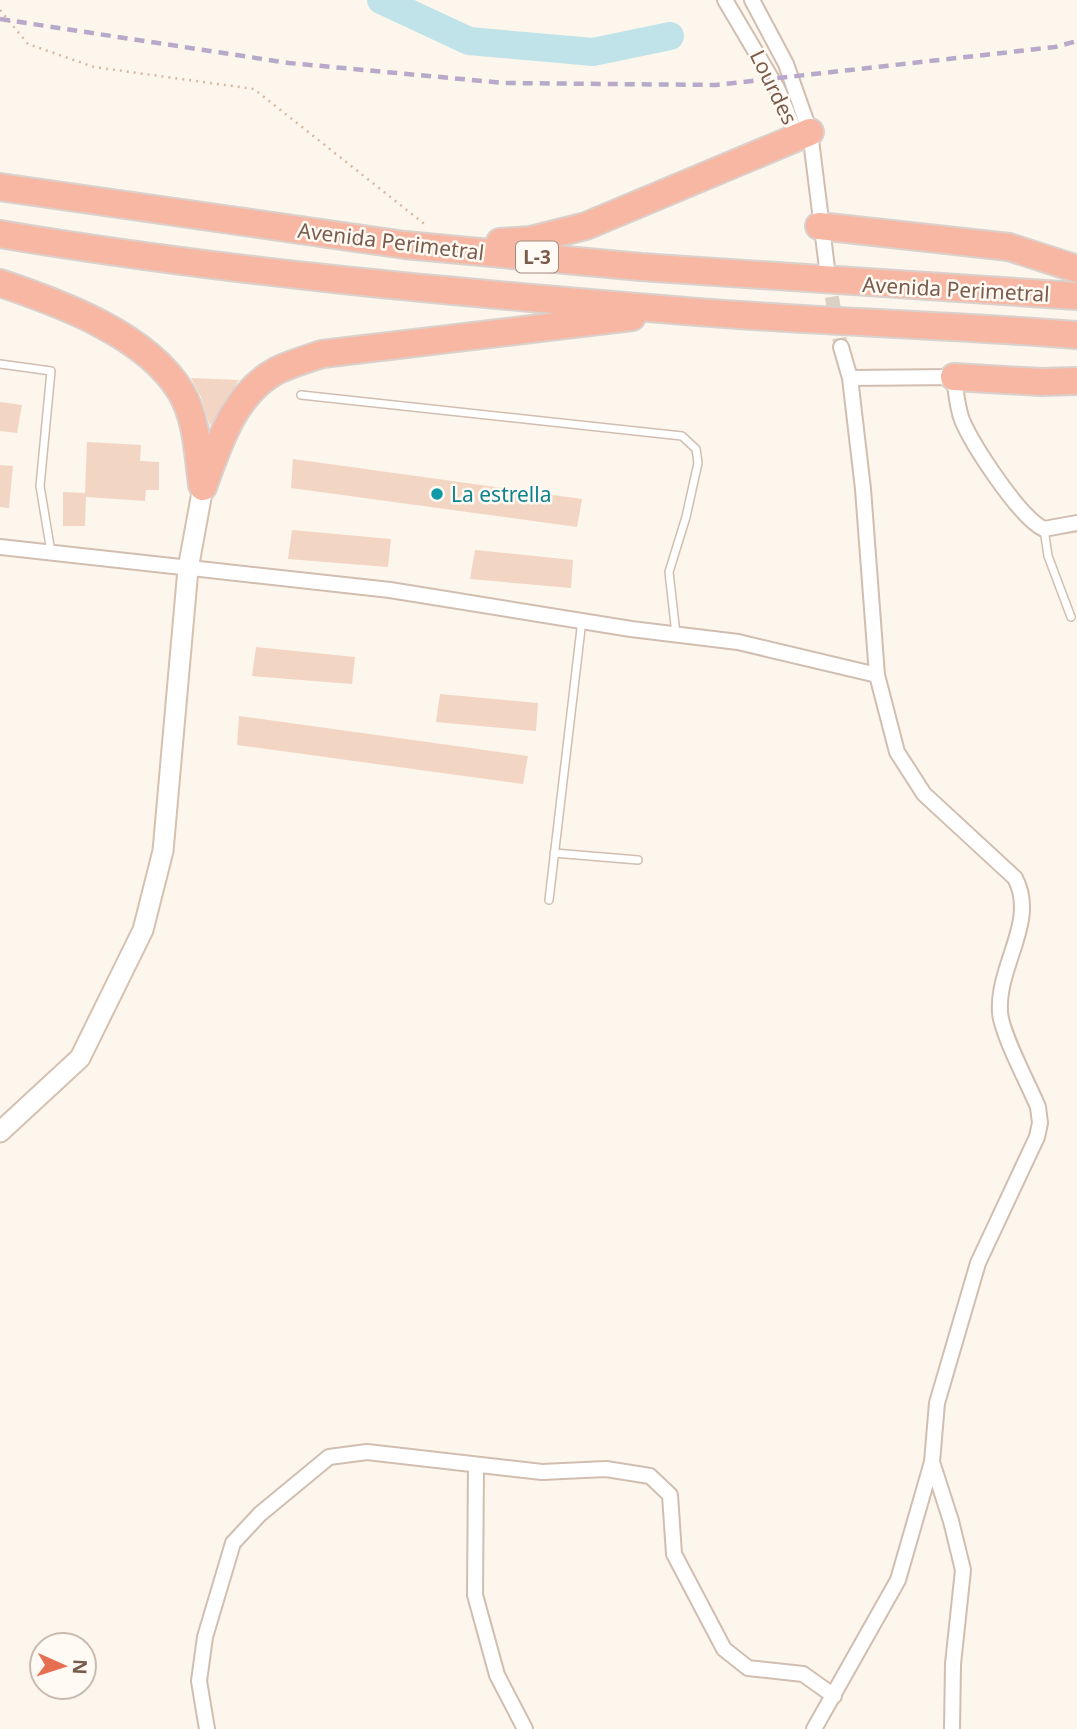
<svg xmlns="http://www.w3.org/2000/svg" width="1077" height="1729" viewBox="0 0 1077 1729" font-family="'Noto Sans',sans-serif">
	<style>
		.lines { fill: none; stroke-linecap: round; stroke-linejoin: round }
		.river { stroke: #bfe3e8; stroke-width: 28 }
		.building { fill: #f3d5c3 }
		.street-tunnel { stroke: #dcd0c4; stroke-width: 14; stroke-dasharray: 14 7; stroke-linecap: butt }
		.lane-casing { stroke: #d1beb0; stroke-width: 10 }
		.street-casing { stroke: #d1beb0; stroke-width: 18 }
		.secondary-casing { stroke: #d6c0b0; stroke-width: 23 }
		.highway-casing { stroke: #dad1cd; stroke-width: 30 }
		.path { stroke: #d9b8a5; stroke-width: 2.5; stroke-dasharray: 2 5; stroke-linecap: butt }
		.lane { stroke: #fff; stroke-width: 7 }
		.street { stroke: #fff; stroke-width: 14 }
		.secondary { stroke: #fff; stroke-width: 19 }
		.highway { stroke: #f7b7a3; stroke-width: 26 }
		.rail { stroke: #b9a8c9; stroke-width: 4.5; stroke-dasharray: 10 7; stroke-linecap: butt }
		.culture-dot { fill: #0f9aa8; stroke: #fffaf3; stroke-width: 2.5 }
		.labels { text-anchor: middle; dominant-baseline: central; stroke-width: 5; stroke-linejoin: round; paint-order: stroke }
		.shield { fill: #fffaf3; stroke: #a28b7f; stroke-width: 2 }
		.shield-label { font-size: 19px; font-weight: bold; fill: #7a5c4d }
		.street-label { font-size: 21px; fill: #7a5c4d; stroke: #fffaf3 }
		.culture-label { font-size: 21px; fill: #0d838f; stroke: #fffaf3; text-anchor: start }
	</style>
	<rect width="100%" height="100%" fill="#fdf6ec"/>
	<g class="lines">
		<path class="river" d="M381,0L469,41L593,52L670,36"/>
	</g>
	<path class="building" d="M191,378L239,380L210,426L201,397Z
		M0,402L22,405L17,433L0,431Z
		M87,442L141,445L140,461L159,462V490H146L145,501L86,497L85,526H63V492L85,493Z
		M293,459L582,499L577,527L291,488Z
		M0,465L13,466L9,508L0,507Z
		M292,530L391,539L388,567L288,559Z
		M475,550L573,560L571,588L470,579Z
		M256,647L355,657L352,684L252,676Z
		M440,694L538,703L536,731L436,722Z
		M239,716L528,756L523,784L237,745Z"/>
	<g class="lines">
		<path class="street-tunnel" d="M828,276L841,347"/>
		<g class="lane-casing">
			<path id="lane" d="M0,364L51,371L40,486L51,552
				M301,395L682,436L696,449L698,463L686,517L669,572L676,634
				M1044,529L1048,556L1071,617
				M554,853L638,860
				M549,900L582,620"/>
		</g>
		<g class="street-casing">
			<path id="street" d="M725,0L777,88L799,141
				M752,0L786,64L810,132L827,268
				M841,347L850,378L863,489L877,675L897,752L924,794L1015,878C1038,921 997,965 1000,1012C1001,1033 1029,1085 1038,1107L1040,1123L1037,1137L978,1263L937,1403L932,1462L951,1521L963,1570L953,1664L952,1729
				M850,378L954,377C956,391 957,407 962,420C973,446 1020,518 1044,529L1077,523
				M0,547L390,590L631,629L738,642L877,675
				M476,1465L475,1595L497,1675L525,1729
				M207,1729L199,1681L205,1637L233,1543L260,1514L329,1457L367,1452L542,1472L606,1469L650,1476L670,1495L674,1554L724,1649L748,1668L803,1674L834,1696
				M814,1729L898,1580L932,1462"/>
		</g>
		<g class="secondary-casing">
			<path id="secondary" d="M0,1132L80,1058L143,930L163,851L188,569L203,487"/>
		</g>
		<g class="highway-casing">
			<path id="highway" d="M0,187L405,245L641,267L1077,296
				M819,226L1009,247L1077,269
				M0,234C231,273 464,293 697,312C824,322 950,325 1077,335
				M500,242L530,240L586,226L810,132
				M0,283C60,303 147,335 181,392C197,419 198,455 202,485
				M954,377L1041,382L1077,381
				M203,487C219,444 233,395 276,371C290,364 307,359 322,354L632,317"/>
		</g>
		<path class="path" d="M0,10L28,44L94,67L254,89L427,226"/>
		<use href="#lane" class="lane"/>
		<use href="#street" class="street"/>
		<use href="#secondary" class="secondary"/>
		<use href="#highway" class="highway"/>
		<path class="rail" d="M0,19L289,63L504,83L716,85L1055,47L1077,41"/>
	</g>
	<circle class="culture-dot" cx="437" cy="494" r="7"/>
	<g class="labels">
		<rect class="shield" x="516" y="241.5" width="42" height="31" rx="5"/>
		<g class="shield-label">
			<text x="537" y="257">L-3</text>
		</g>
		<g class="street-label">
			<text transform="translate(774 87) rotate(64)">Lourdes</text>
			<text transform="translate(391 241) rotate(7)">Avenida Perimetral</text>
			<text transform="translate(956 289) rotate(3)">Avenida Perimetral</text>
		</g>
		<g class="culture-label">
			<text x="451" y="494">La estrella</text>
		</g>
	</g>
	<g transform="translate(63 1666) rotate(93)"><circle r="33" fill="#fffaf3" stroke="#cabbb1" stroke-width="2"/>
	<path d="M0-5L12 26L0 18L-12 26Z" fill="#e76f51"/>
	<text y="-10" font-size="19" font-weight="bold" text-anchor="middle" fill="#7a5c4d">N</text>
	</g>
</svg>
